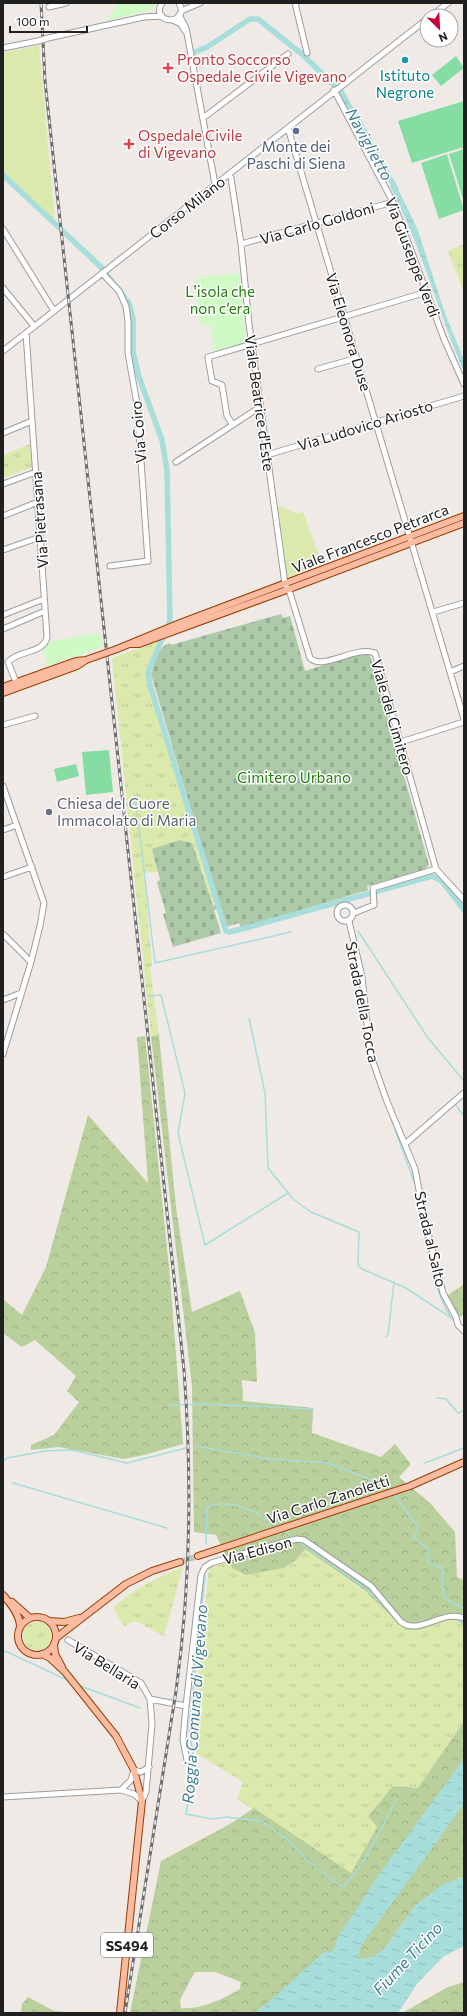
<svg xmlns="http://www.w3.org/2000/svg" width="467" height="2016" viewBox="0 0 467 2016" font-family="Commissioner,sans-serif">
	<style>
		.grass { fill: url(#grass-tufts) }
		.forest { fill: url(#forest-crowns); fill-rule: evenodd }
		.cemetery { fill: url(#cemetery-stones) }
		.park { fill: #cff9c5 }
		.garden { fill: #dbe9ad }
		.pitch { fill: #86dda4 }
		.water { fill: url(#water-ripples) }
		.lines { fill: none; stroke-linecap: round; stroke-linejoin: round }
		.stream { stroke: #a7ddda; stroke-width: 1.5 }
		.canal { stroke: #a7ddda; stroke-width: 5.5 }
		.major-tunnel { stroke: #c6c2be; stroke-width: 6; stroke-dasharray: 6 3; stroke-linecap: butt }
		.minor-casing { stroke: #9d9d9d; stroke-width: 7 }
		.major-casing { stroke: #983e03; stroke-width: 8 }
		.minor { stroke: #fff; stroke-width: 5 }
		.major { stroke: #fabba1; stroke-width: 6 }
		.rail-casing { stroke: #6e6e6e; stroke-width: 3 }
		.rail { stroke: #fff; stroke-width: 1.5; stroke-dasharray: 4.5; stroke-linecap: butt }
		.minor-bridge-casing { stroke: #9d9d9d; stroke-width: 7; stroke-linecap: butt }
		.major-bridge-casing { stroke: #983e03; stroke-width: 8; stroke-linecap: butt }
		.minor-bridge { stroke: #fff; stroke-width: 5 }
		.major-bridge { stroke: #fabba1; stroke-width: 6 }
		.culture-dot { fill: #0f9aa8; stroke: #fff; stroke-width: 1.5 }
		.health-dot { fill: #e0444e; stroke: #fff; stroke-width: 1.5 }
		.service-dot { fill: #5c6f8a; stroke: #fff; stroke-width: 1.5 }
		.worship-dot { fill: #6b7280; stroke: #fff; stroke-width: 1.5 }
		.labels { text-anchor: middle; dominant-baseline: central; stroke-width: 3; stroke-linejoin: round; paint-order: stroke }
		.shield { fill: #fff; stroke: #636363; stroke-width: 1 }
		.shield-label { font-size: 14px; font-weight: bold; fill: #202020 }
		.health-label { font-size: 15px; fill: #be3a42; stroke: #fff; text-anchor: start }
		.culture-label { font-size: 15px; fill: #0d838f; stroke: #fff }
		.service-label { font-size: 15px; fill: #4e5e75; stroke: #fff }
		.street-label { font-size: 15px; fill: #202020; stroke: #fff }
		.park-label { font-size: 15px; fill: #237e0e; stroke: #fff }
		.worship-label { font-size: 15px; fill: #5b616d; stroke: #fff; text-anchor: start }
		.water-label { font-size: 16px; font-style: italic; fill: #417d8f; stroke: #fff }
	</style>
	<defs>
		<pattern id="grass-tufts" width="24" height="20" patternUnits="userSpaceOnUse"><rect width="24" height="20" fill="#dbe9ad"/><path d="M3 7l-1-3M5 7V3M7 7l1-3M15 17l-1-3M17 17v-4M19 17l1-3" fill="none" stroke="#bcc895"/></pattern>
		<pattern id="forest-crowns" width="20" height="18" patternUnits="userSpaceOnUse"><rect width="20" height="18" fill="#b9cf9c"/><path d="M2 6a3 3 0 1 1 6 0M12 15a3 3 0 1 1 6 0" fill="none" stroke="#9fb186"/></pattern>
		<pattern id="cemetery-stones" width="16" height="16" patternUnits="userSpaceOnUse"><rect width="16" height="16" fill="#acc9a8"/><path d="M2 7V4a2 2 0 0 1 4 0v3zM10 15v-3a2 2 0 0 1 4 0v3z" fill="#94ac90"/></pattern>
		<pattern id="water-ripples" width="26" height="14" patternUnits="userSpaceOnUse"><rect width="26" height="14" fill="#a7ddda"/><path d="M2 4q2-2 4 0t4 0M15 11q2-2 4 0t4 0" fill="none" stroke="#8fbdbb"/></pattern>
	</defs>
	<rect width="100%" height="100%" fill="#f0eae6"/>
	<path class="grass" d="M464,244V291L448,251Z
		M30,444L32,467L3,478V455Z
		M156,642H159L145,671L215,906H213L152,849L158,872L144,873L152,966H150L159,1035L151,1036L112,658Z
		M305,1549L376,1600L421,1629C435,1624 450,1614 464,1624V1721L418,1788L393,1786L368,1816L377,1827L351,1873L237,1799L243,1782L197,1754L193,1728L209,1567L228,1562L232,1568L246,1575L284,1568L297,1559Z
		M183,1567L164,1636L135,1621L124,1626L113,1608C133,1588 157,1578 183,1567Z
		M23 1636a14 14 0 1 1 28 0a14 14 0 1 1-28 0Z"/>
	<path class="forest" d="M159,1035L176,1207L192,1312L240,1291L255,1333L257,1382L242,1380L243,1401L313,1408L312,1433L381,1457L395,1444L411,1464L399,1477L430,1503L455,1532L457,1577L464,1580V1624C450,1614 436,1624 422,1629C417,1630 412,1630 406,1630L364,1590L305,1549L297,1559L284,1568L246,1575L232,1568L216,1535L194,1532L192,1386L151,1036Z
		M145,1036L170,1277L183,1444L144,1455L124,1459L59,1447L31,1450V1445L54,1435L79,1402L67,1391L76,1376L35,1340L22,1347L3,1333V1299L22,1315L46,1267L88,1115L148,1183L137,1037Z
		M464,1284V1315L459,1317L447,1296Z
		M464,1721V1877L459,1878L416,1905L384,1949L374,1957L358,1960L268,2003L254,2013H130L161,1861L230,1824L254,1808L351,1873L377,1827L368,1816L393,1786L418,1788ZM197,1972H215L241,1982L240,1989C223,1999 201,2010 181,2008L180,2000L194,1973Z
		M464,1982V2012L402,2013L448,1987Z
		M28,1997L54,2011L83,2013H21L22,2004Z"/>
	<path class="cemetery" d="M281,614L283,618L290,616L305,671L358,654L370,655L429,865L424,870L367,886L368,890L241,928L239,923L226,927L221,909L214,910L221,933L173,947L163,914L166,913L157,882L160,880L152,849L180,840L192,843L213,906L219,904L151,674C155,662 157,647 170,643L171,645Z"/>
	<path class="park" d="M119,3H156L152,10L107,20Z
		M239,273L246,343L222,351L214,350L211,325L201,326L195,278Z
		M100,633L102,647L48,666L43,650L49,641Z"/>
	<path class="garden" d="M39,45L55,222L3,171V53Z
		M278,505L297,514L303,512L322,564L287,577Z"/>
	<path class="pitch" d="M456,56L464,68L441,86L432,75Z
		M464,101V147L412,163L398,121Z
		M464,149V202L449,154Z
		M447,154L464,210L439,219L421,163Z
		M109,750L113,792L86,795L82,752Z
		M76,764L79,776L57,782L54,769Z"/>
	<path class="water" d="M344,92L372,139L367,142L340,95Z
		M395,183L417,228L446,316L464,360V372C437,310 421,245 390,186Z
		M464,1759V1804L361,1946L358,1959L374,1957L384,1949L416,1905L442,1885L464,1877V1946L443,1957L417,1984L398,2013H254L268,2003L323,1953L333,1951L338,1937L380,1873Z"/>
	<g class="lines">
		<path class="stream" d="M126,804L136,803L155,963L291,932
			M358,931L428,1038L464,1081
			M359,980L367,1042
			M148,996L161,995L185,1093L178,1133L205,1245L288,1193
			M249,1018L265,1093L268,1168L294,1200L311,1212L359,1232L358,1265L362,1269L406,1288L450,1317
			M455,1104L464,1116
			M391,1118L414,1182
			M416,1192C422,1220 435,1305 455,1322
			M386,1337L388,1335L394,1282
			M437,1398L446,1399L458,1413L463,1411L464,1412
			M169,1405L203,1404L313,1409
			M196,1446L270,1459L328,1463L387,1486L391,1490
			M3,1461L7,1458L45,1451L72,1450L127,1463L186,1448
			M425,1463L464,1448
			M13,1483L167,1528
			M393,1493L418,1527L414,1538L428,1549V1563L443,1568L442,1584L445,1599L464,1608
			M284,1531L294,1538
			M298,1541L367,1589L394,1617
			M206,1544L207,1508C229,1496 261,1514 279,1527
			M205,1576L191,1710L189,1729L193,1753L191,1786L186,1814L212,1819L226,1817L262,1821L291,1843L307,1860L339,1885L344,1886C367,1861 380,1830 396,1800
			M453,1618L464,1623
			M402,1625L408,1629L415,1628
			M3,1650L69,1681
			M78,1685L140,1708"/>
		<path class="canal" d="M195,52L207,47L250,19H258L303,55L342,93L345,99
			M366,136L396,189
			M3,175L100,266L129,303L133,319V352L139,377L162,440L167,471L170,621L148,672L150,685L226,931L229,932L242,929L432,876L442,881L464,910"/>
		<path class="major-tunnel" d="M180,1562L198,1556"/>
		<g class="minor-casing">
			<path id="minor" d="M162,3C149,25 191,26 179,3
				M295,3L307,53
				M49,7L66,3
				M181,11L200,3
				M179,15L186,28L215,184
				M431,16L448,3
				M173,20L181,24L185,31
				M48,38L144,17L162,16
				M3,48L38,41
				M334,90L393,202L444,339L464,384
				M203,118L288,54
				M288,128L464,719
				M229,174L231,178L241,244L249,324L285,584L290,593L310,658C323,671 356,645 375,653L436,869
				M3,229L54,311
				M241,244L393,202
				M102,273L119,291L126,306L128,322V353L137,404L148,561L110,566
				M3,288L34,326
				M3,351L427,19
				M318,369L357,358
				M233,425L227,416L222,385L212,381L208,357L427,292
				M3,433L32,421
				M267,455L464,396
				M176,462L260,407
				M3,484L36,472
				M3,516L38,502
				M3,550L40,537
				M433,612L464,603
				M3,615L44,599
				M3,629L45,611
				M450,672L464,666
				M16,682L8,662C18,650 44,654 47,637L26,333
				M3,725L35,716
				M401,742L464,722
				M3,786L44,903L40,926L31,962L3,1054
				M3,830L17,825
				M436,869L464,900
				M3,877L32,867
				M337 913a8 8 0 1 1 16 0a8 8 0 1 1-16 0Z
				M354,913L374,905L373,888L436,869
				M349,921L362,977L370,1053L386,1099L415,1169L425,1221L443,1293L456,1317L458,1325L464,1331
				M3,934L31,962
				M3,1000L21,993
				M405,1144L464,1093
				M150,1699L186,1706L201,1575L205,1567L211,1563L288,1541L297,1539L304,1540L371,1586L401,1622C420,1636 442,1609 464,1618
				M186,1706L183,1740L187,1760
				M121,1790L131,1780L134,1770L141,1772L149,1767
				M3,1797L121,1790L134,1794L142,1801L146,1792L152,1724L150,1699L141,1683L68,1640"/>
		</g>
		<g class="major-casing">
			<path id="major" d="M131,644H139L292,588L464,523
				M117,649L180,623L464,516
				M3,687L76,661L86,660
				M3,693L77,666L86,660
				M198,1556L410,1486L464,1462
				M3,1595C11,1604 20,1615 20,1627
				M12,1602L30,1618
				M18 1636a19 19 0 1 1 38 0a19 19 0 1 1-38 0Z
				M49,1621L64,1622L79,1618
				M56,1638L126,1584L152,1571L180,1562
				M54,1644L55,1654L62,1667
				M42,1654L50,1658L65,1672L116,1736L134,1770L142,1801L120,2013"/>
		</g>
		<use href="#minor" class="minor"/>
		<use href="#major" class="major"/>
		<g class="rail-casing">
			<path id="rail" d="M41,3L45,81L184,1370C192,1478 191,1584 176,1691L125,2013"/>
		</g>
		<use href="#rail" class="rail"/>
		<g class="minor-bridge-casing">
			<path id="minor-bridge" d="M38,41L48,38"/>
		</g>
		<g class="major-bridge-casing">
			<path id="major-bridge" d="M86,660L117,649"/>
		</g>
		<use href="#minor-bridge" class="minor-bridge"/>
		<use href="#major-bridge" class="major-bridge"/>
	</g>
	<circle class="culture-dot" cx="405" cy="60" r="4"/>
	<g class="health-dot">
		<path d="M166 62h4v4h4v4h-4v4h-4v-4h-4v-4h4z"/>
		<path d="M127 138h4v4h4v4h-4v4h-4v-4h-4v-4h4z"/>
	</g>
	<circle class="service-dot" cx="296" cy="131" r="4"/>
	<circle class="worship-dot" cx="49" cy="812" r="4"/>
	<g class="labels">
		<rect class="shield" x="101" y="1933" width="52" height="24" rx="3"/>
		<g class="shield-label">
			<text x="127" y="1945">SS494</text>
		</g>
		<g class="health-label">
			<text x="177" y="59">Pronto Soccorso<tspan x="177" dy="17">Ospedale Civile Vigevano</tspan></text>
			<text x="138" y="135">Ospedale Civile<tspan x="138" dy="17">di Vigevano</tspan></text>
		</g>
		<g class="culture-label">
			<text x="405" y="75">Istituto<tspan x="405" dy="17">Negrone</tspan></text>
		</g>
		<g class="service-label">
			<text x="296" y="146">Monte dei<tspan x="296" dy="17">Paschi di Siena</tspan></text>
		</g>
		<g class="street-label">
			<text transform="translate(187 207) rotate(-38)">Corso Milano</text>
			<text transform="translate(317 223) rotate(-16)">Via Carlo Goldoni</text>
			<text transform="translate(413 257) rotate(69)">Via Giuseppe Verdi</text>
			<text transform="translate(349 332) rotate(73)">Via Eleonora Duse</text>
			<text transform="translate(260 403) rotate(82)">Viale Beatrice d'Este</text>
			<text transform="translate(365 425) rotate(-17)">Via Ludovico Ariosto</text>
			<text transform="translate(138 432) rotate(-95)">Via Coiro</text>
			<text transform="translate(39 520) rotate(-94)">Via Pietrasana</text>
			<text transform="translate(370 538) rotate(-21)">Viale Francesco Petrarca</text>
			<text transform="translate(393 717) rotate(74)">Viale del Cimitero</text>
			<text transform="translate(363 1002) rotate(79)">Strada della Tocca</text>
			<text transform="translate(431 1239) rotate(77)">Strada al Salto</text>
			<text transform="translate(328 1499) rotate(-18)">Via Carlo Zanoletti</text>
			<text transform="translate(257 1550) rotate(-15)">Via Edison</text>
			<text transform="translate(107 1665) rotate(32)">Via Bellaria</text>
		</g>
		<g class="park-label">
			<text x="220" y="291">L'isola che<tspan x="220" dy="17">non c’era</tspan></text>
			<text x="294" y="777">Cimitero Urbano</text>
		</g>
		<g class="worship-label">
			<text x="57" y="803">Chiesa del Cuore<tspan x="57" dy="17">Immacolato di Maria</tspan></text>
		</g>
		<g class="water-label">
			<text transform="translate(370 144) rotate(61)">Naviglietto</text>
			<text transform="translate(194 1704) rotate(-86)">Roggia Comuna di Vigevano</text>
			<text transform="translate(407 1958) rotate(-47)">Fiume Ticino</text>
		</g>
	</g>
	<rect width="467" height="2016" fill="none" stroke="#202020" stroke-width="8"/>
	<g transform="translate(439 28) rotate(156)"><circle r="19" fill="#ffffff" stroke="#a6a6a6"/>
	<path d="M0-3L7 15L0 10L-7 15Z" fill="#cc043a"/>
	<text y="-6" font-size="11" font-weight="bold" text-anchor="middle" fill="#202020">N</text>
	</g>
	<path d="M10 26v6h77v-6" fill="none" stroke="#202020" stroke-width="2"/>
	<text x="16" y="26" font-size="12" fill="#202020" stroke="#ffffff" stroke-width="3" paint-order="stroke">100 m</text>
</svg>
